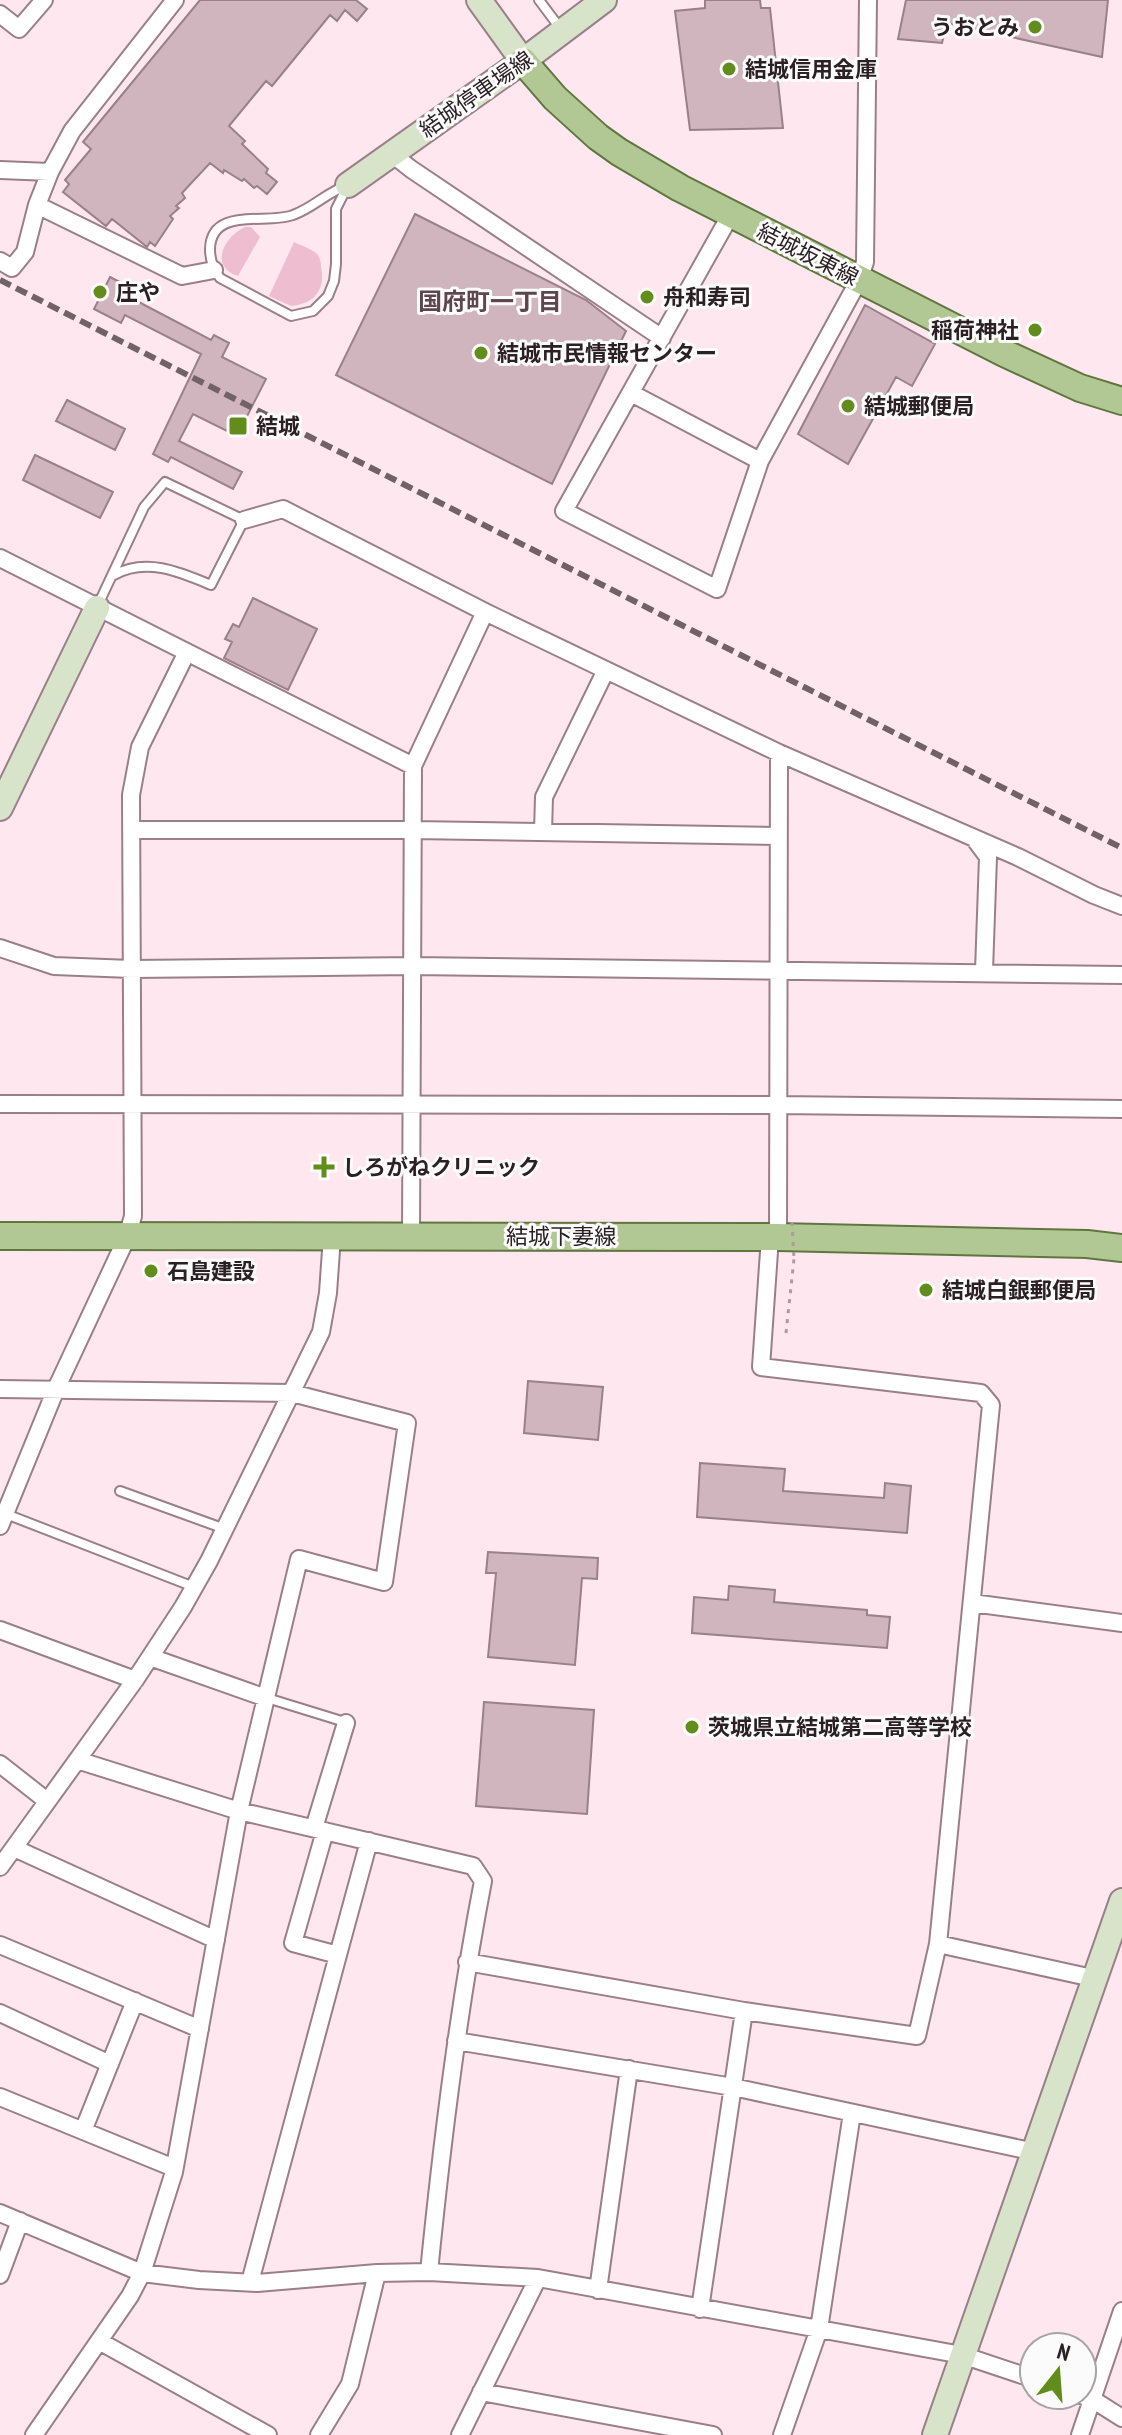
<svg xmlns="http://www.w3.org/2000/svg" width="1122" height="2435" viewBox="0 0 1122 2435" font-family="'PT Sans Narrow','Noto Sans JP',sans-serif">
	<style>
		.green { fill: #eebed0 }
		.building { fill: #d0b4be; stroke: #9a8089; stroke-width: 2 }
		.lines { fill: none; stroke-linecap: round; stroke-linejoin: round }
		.lane-casing { stroke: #9a7f89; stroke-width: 12 }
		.street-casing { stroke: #9a7f89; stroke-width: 20 }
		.secondary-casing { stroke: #9a7f89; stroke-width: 28 }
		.primary-casing { stroke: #60763f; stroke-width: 30 }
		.path { stroke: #ae9ba1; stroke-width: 3; stroke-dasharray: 4 6; stroke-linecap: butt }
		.lane { stroke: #fff; stroke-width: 8 }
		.street { stroke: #fff; stroke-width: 16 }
		.secondary { stroke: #d8e4ca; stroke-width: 24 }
		.primary { stroke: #b1c894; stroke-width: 26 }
		.rail { stroke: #726268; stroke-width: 6; stroke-dasharray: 12 6; stroke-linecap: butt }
		.path-bridge { stroke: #ae9ba1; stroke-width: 3; stroke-dasharray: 4 6; stroke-linecap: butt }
		.poi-dot { fill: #628d1d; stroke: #fbfbfb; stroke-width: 3 }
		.labels { text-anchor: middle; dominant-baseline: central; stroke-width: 6; stroke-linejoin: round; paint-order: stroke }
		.poi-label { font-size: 22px; font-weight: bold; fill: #2b2024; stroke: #fbfbfb; text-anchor: start }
		.street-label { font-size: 22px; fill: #2b2024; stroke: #fbfbfb }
		.neighbourhood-label { font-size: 24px; font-weight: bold; fill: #5e464f; stroke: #fbfbfb }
	</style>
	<rect width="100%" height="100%" fill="#ffe7ef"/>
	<path class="green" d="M245,227H251L260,237L238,276C210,267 222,238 245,227Z
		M294,242C300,245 312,249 317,254C320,257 321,263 321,267C326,290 314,304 291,306L269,296Z"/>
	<path class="building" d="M200,0H356L367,9L357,21L345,10L337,21L330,15L272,86L266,81L229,126L245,141L242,144L268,169L266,173L277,182L267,194L257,186L254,188L244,179L242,181L224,170L223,173L210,163L182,193L185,198L176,206L179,208L170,216L173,219L155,246L150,242L147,247L112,219L106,226L63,192L69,184L65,180L91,149L83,142Z
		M705,0H760L761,8H770L783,128L690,130L675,11L705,8Z
		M906,0H1108L1102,57L947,23L942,43L898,39Z
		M415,214L586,300L626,331L552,484L336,375Z
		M110,277L137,291L133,299L211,340L214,335L229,343L222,357L266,379L237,436L193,414L179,441L242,472L233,489L171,457L168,462L153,454L201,354L125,315L121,323L94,309Z
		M865,305L935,344L912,386L896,377L848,464L798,434Z
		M67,400L125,429L115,450L56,421Z
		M35,455L113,492L100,518L23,480Z
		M253,598L317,629L288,690L224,658L232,642L225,639L233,624L239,627Z
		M528,1381L603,1387L598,1440L524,1433Z
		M700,1463L785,1469L783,1491L884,1498L885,1483L911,1486L907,1533L697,1517Z
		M488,1552L598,1558L597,1579L582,1578L575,1665L488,1657L496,1573H486Z
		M729,1586L775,1590L774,1602L867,1610V1615L890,1617L887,1648L692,1633L694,1597L728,1600Z
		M484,1702L594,1710L587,1814L476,1806Z"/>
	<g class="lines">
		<g class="lane-casing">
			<path id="lane" d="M539,0L560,28
				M348,185L336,209V264L334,281L328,296L313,311L291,316L220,278C213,269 210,261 210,249C211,206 267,225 293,215C313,208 327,192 348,185Z
				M97,607L144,507L165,482L244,520L211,585C180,572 146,557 114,575
				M120,1491L225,1529
				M6,1514L194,1587
				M267,1698L345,1722"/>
		</g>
		<g class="street-casing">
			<path id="street" d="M0,14L19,29L44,0
				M392,154L411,169L662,338
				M0,170L50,172
				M37,205L182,276L214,270
				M731,214L564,511L717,589L760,461L859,280L865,262L868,0
				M0,261L12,268L25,252L37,205L50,172L72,131L175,0
				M631,393L760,461
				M244,520L283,509L485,612L779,753L1018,857L1094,895L1122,906
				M0,558L413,766L411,1236
				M413,766L485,612
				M131,830H413L779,836
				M543,832L544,797L606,670
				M976,841L988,857L984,971
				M0,948L54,966L131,969L413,966L1122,975
				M0,1104L779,1105L1122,1109
				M770,1237L761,1367L981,1393L991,1405L938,1944
				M778,1237L779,753
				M0,1389L292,1393L407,1423L384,1582L299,1559L239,1811L77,1760
				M0,1526L56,1389L127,1237L133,1216L131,795L140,747L187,652
				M972,1603L1122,1623
				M0,1630L135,1680
				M150,1657L266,1698
				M0,1764L47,1801
				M314,1828L346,1723
				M14,1848L216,1940
				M0,1867L135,1680L183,1607L209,1561L321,1332L328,1293L332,1236
				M0,1945L200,2029
				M338,1955L369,1841
				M467,1962L744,2011L917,2036L938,1944L1097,1979
				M0,2013L110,2064
				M456,2041L733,2087L1035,2152
				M0,2097L174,2168
				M83,2131L135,2001
				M0,2213L142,2273L199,2280L257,2283L377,2273L429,2272L538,2278L962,2355L1034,2379
				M0,2275L20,2221
				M250,2282L338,1955L293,1943L325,1831
				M598,2290L629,2069
				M700,2309L744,2011
				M99,2341L268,2435
				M481,2392L713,2435
				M1081,2395L1092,2399L1122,2418
				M34,2435L130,2296L142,2273L174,2172L239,1811L473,1866L483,1881C458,2010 442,2141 429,2272
				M319,2435L350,2384L377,2273
				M460,2435L538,2278
				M782,2435L819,2329L852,2113
				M1080,2435L1122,2311"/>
		</g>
		<g class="secondary-casing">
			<path id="secondary" d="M479,0L523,61
				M348,185L523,61L604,0
				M0,808L97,608
				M935,2435L1122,1901"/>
		</g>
		<g class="primary-casing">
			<path id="primary" d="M523,61L555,98L598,137L619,152L680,188L1004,353L1080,388L1122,401
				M0,1236L778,1237L1087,1244L1122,1248"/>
		</g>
		<path class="path" d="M786,1333L794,1259"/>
		<use href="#lane" class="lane"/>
		<use href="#street" class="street"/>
		<use href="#secondary" class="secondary"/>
		<use href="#primary" class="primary"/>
		<path class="rail" d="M0,280L1122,848"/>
		<path class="path-bridge" d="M792,1222L794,1259"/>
	</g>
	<g class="poi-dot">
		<circle cx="1035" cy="27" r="8"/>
		<circle cx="729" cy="69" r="8"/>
		<circle cx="100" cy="292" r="8"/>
		<circle cx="647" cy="297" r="8"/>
		<circle cx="1035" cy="330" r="8"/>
		<circle cx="481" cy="353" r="8"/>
		<circle cx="848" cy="406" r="8"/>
		<rect x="228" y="416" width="20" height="20" rx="4"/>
		<path d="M320 1155h8v8h8v8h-8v8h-8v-8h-8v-8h8z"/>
		<circle cx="151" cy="1271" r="8"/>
		<circle cx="926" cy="1290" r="8"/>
		<circle cx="692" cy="1727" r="8"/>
	</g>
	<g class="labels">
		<g class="poi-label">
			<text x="1019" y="27" text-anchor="end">うおとみ</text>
			<text x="745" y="69">結城信用金庫</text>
			<text x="116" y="292">庄や</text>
			<text x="663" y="297">舟和寿司</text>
			<text x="1019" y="330" text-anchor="end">稲荷神社</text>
			<text x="497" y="353">結城市民情報センター</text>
			<text x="864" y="406">結城郵便局</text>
			<text x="256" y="426">結城</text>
			<text x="342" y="1167">しろがねクリニック</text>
			<text x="167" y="1271">石島建設</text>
			<text x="942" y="1290">結城白銀郵便局</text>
			<text x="708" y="1727">茨城県立結城第二高等学校</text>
		</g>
		<g class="street-label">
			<text transform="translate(476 94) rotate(-35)">結城停車場線</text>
			<text transform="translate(808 254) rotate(27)">結城坂東線</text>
			<text x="561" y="1236">結城下妻線</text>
		</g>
		<g class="neighbourhood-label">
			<text x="490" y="301">国府町一丁目</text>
		</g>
	</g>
	<g transform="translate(1058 2371) rotate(17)"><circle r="38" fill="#fbfbfb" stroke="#a8a3a5" stroke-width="2"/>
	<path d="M0-6L14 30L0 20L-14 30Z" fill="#628d1d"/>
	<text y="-12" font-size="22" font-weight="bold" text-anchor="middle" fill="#2b2024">N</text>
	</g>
</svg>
